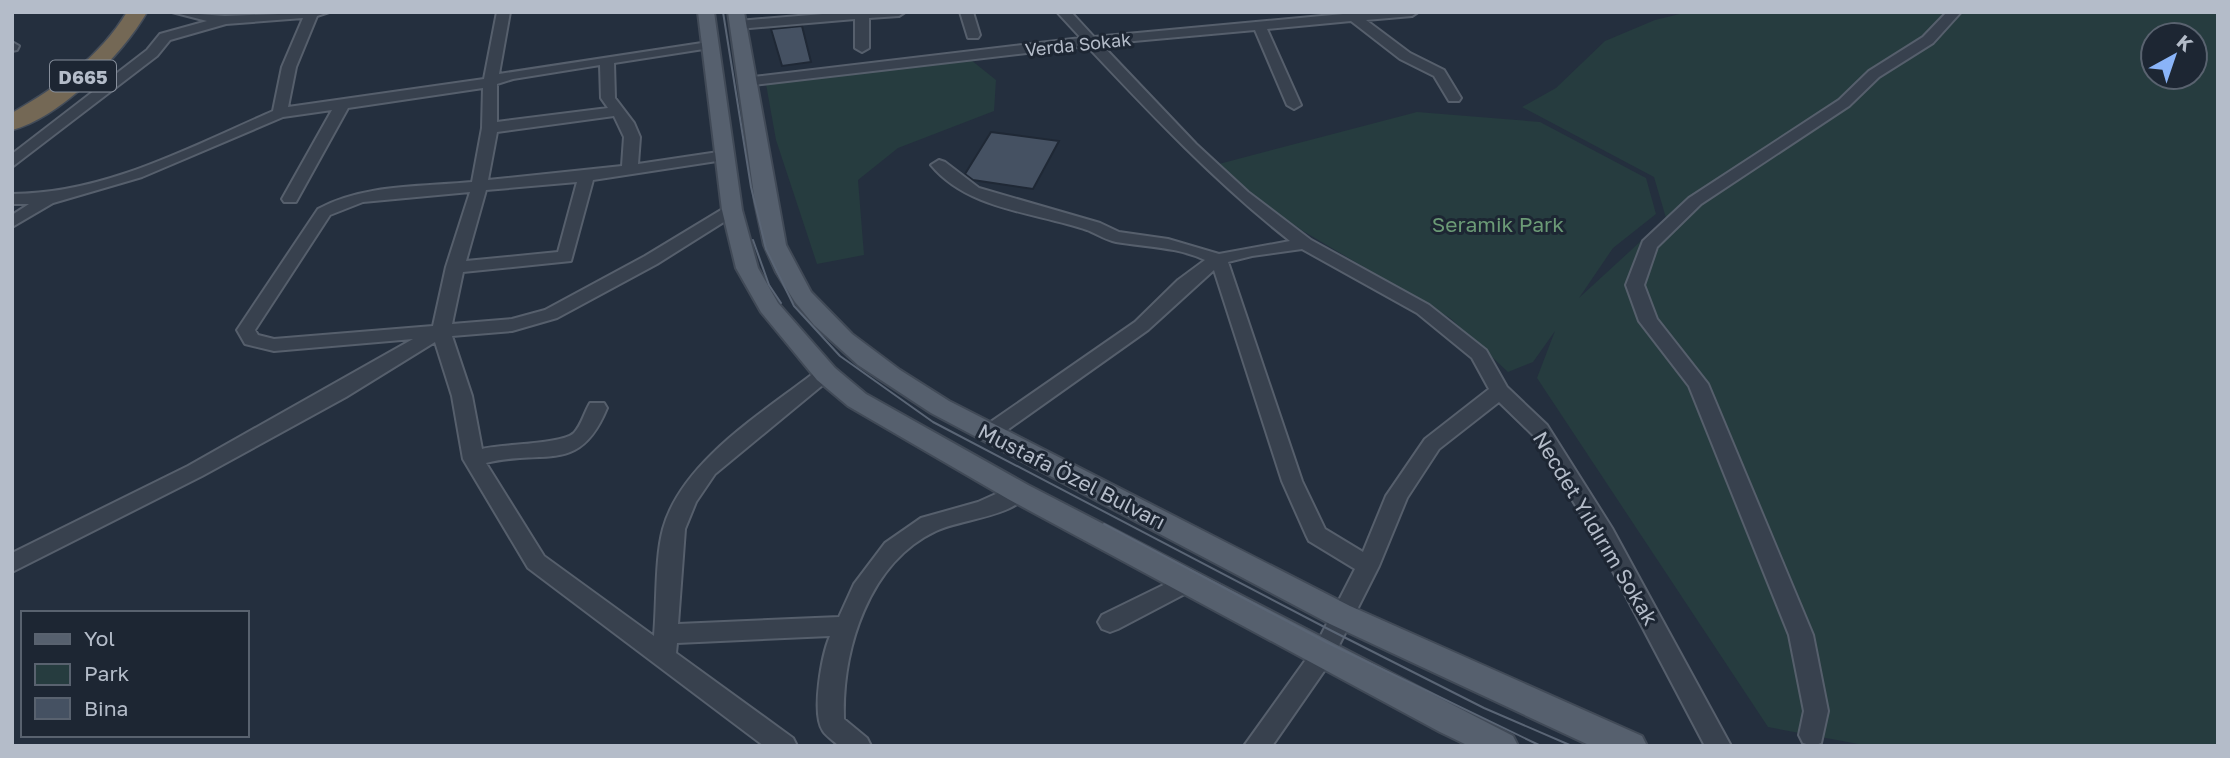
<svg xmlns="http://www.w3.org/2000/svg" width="2230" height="758" viewBox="0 0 2230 758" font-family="'Golos Text',sans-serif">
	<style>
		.green { fill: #263c3f; fill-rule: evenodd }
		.building { fill: #455162; stroke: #1f2835; stroke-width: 2 }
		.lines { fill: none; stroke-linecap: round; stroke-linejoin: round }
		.minor-casing { stroke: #565f6c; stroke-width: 4 }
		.major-casing { stroke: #414a57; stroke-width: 4 }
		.highway-casing { stroke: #434c59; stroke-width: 3 }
		.minor { fill: #38414e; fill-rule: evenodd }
		.major { fill: #56606e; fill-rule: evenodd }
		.highway { fill: #746855; fill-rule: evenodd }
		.tram { stroke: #5a6575; stroke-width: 2 }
		.labels { text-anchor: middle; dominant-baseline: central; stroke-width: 6; stroke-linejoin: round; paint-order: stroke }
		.far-street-label { font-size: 18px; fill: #b4bcc9; stroke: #1d2633 }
		.shield { fill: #1d2633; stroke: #878f9c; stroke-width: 2 }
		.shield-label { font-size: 19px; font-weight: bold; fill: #b4bcc9 }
		.park-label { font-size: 21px; fill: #6b9a76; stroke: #1d2633 }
		.street-label { font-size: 21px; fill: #b4bcc9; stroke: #1d2633 }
	</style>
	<rect width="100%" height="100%" fill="#242f3e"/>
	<path class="green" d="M1688,12H2218V746H1869L1768,727L1537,378L1555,331L1533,362L1508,372L1450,318L1303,231L1262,202L1219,164L1417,112L1540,122L1646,178L1656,214L1613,248L1579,298L1666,218L1654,177L1522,107L1556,88L1605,41L1655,20ZM2153,35H2195V77H2153Z
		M971,60L996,80L994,111L898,148L858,180L864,255L817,264L776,140L766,84Z"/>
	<path class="building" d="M802,26L811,62L782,66L771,29Z
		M991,132L1059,141L1033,189L973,180L965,174Z"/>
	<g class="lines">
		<g class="minor-casing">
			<path id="minor" d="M172,12L225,16L329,12L317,16L296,67L288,107L484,79L497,12H510L499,74L715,41V47L710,48L614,63L615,98L634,123L640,137L638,164L725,151L733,156L730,159L593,180L571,261L463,272L452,324L512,319L545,310L645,256L726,207H738V213L657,264L557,318L512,331L452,336L472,396L482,449C503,444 563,444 574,433C582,424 584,413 590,403H604L607,408C579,476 544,448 486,463L544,556L654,636C657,605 655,558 663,529C682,460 766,411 819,369H833L836,374L715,474L696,502L685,529L678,624L839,617L854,584L885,543L921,518L978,502L1018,484L1025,486L1029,492C1015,517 960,519 936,531C868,563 842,650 844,719L867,738L871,746H839C834,741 826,736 823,731C811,714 822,654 830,636L677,643L676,653L793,738L797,746H764L528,568L463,459L452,396L435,342L346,397L202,476L12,572V553L188,466L413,339L274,351L245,344L237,330L318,209C364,184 421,187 472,182L482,128L483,88L348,108L296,202H284L282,199L332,110L283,117L142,177L53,203L12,227V215L29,204H12V194C104,194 191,147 273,111L282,67L303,18L226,24L170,40L157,56L12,167V154L147,50L160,34L207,21ZM600,65L601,98L608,108L497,122V84L513,79ZM614,116L624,137L622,166L488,180L497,132ZM577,182L558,252L466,261L486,190ZM470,192L446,267L433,326L274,339L258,335L255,330L330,215L363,202Z
				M847,12H905L899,16L869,18V48L862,52L855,48V19L738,29L731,25L738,21Z
				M960,12H973L980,35L978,38H968Z
				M1057,12H1071L1094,37L1354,13L1418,12L1412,16L1366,20L1410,53L1444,70L1461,98L1459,101H1449L1434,76L1400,59L1351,21L1267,29L1301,105L1294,109L1287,105L1255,30L1101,44L1196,144L1248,192L1311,240L1429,305L1486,350L1507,387L1547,425L1612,528L1731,746H1705L1596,539L1533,435L1499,402L1439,449L1407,498L1379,566L1331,661L1272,746H1244L1315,647L1355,569L1309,541L1306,535L1282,481L1214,270L1148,330L996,438H982L979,433L982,428L1135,322L1178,280L1205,260C1178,247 1146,247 1116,242C1106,240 1097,234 1087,230C1035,212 968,210 931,165L939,160L945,162L979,188L1100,223L1119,232L1168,239L1219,254L1290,241C1215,182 1152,115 1087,46L745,86L738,82L745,78L1081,38ZM1302,249L1417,313L1472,358L1489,389L1425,439L1386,496L1363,552L1325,529L1302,481L1228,262L1252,256Z
				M1947,12H1961L1933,43L1879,77L1849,106L1701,204L1657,247L1644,285L1657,319L1708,384L1813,635L1828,711L1821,743L1813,746L1803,743L1799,735L1804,711L1789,635L1689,386L1639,321L1626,285L1643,241L1689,198L1839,100L1869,71L1923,37Z
				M12,42L19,46L17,50L12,51Z
				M1188,573L1196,576L1199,582L1196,588L1118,629L1110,632L1102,629L1098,622L1102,615Z"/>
		</g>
		<g class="major-casing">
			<path id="major" d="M698,12H714L742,210L758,268L778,303L835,368L866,394L1028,485L1513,736L1518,746H1469L1440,732L1008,499L848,406L817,380L761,312L736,268L722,210Z
				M728,12H744L786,245L811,292L852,334L900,370L949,401L1350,606L1642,736L1647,746H1591L1330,624L931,413L858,365L814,325L795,302L776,272L764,245L755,202Z"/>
		</g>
		<g class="highway-casing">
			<path id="highway" d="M127,12H147C123,54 60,118 12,130V113C57,87 99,58 127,12Z"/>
		</g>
		<use href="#minor" class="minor"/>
		<use href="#major" class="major"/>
		<use href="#highway" class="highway"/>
		<path class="tram" d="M723,12L751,187L766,249L794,306L840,356L933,422L1332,631L1484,708L1572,746
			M753,240L769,285L781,303
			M1104,524L1328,643L1541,746"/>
	</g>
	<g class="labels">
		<g class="far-street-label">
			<text transform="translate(1078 44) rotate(-6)">Verda Sokak</text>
		</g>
		<rect class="shield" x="50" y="60.5" width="66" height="31" rx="5"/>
		<g class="shield-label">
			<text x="83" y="76">D665</text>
		</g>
		<g class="park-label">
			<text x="1498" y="224">Seramik Park</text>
		</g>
		<g class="street-label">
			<text transform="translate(1072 476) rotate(27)">Mustafa Özel Bulvarı</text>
			<text transform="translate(1596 528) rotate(59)">Necdet Yıldırım Sokak</text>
		</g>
	</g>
	<rect width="2230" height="758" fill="none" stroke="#b4bcc9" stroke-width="28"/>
	<rect x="21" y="611" width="228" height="126" fill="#1d2633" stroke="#59626f" stroke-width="2"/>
	<rect x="35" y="634" width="35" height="10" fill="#56606e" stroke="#59626f" stroke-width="2"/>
	<text x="84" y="646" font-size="21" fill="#b4bcc9">Yol</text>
	<rect x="35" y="664" width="35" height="21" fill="#263c3f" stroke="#59626f" stroke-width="2"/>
	<text x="84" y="681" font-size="21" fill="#b4bcc9">Park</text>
	<rect x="35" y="698" width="35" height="21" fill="#455162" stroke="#59626f" stroke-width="2"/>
	<text x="84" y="716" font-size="21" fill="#b4bcc9">Bina</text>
	<g transform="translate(2174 56) rotate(40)"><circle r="33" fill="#1d2633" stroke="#59626f" stroke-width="2"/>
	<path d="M0-5L12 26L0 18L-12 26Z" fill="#8ab4f8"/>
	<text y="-10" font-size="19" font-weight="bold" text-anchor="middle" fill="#b4bcc9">K</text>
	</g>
</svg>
